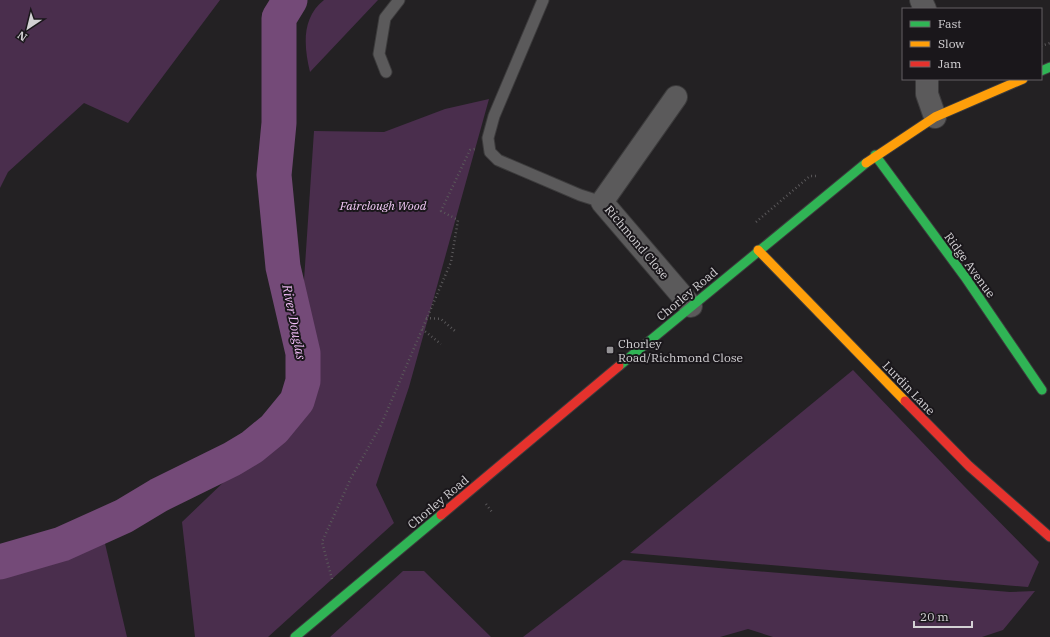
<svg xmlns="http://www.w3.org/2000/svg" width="1050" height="637" viewBox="0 0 1050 637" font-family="'IBM Plex Serif',serif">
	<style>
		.green { fill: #4a2e4d }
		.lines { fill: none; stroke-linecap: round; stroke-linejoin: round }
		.river { stroke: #744a78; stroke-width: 35 }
		.lane-casing { stroke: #3c3b3c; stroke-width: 13 }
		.street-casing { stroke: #3c3b3c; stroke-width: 24 }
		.fast-casing { stroke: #3c3b3c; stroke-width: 11 }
		.slow-casing { stroke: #3c3b3c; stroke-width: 11 }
		.jam-casing { stroke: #3c3b3c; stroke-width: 11 }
		.path { stroke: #5a585a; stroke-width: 2.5; stroke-dasharray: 1 3; stroke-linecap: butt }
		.lane { stroke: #5b5a5b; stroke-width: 11 }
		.street { stroke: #5b5a5b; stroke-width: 22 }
		.fast { stroke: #30b455; stroke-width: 9 }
		.slow { stroke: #ff9f0a; stroke-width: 9 }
		.jam { stroke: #e5322d; stroke-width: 9 }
		.poi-dot { fill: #959396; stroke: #1a171b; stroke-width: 1.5 }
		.labels { text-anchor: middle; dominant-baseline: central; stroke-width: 4; stroke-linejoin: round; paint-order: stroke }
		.park-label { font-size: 12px; font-style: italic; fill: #f3caf7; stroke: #1a171b }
		.street-label { font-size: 12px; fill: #d3d1d4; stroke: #1a171b }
		.poi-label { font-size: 12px; fill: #d3d1d4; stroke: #1a171b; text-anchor: start }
		.water-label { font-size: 13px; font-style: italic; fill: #f4bef9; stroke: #1a171b }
	</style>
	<rect width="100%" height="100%" fill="#232123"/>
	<path class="green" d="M0,0H220L128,123L84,103L8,172L0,188Z
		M324,0H378L310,72C304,47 301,18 324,0Z
		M489,99L409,387L376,485L394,523L268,637H195L182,522L253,454L299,355L314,131L384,132L445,109Z
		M853,370L964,486L1039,562L1028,587L630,553Z
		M103,535L127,637H0V574C39,566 68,554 103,535Z
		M623,560L1010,592L1035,591L1003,630L982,637H773L748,629L720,637H523Z
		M403,571H424L491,637H330Z"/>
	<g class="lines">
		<path class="river" d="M0,562L62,544L124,516L159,495L232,459L252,447L274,429L297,401L303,381V353L283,267L274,175L279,123V18L290,0"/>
		<g class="lane-casing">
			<path id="lane" d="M543,0L494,116L488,138L490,152L498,160L580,195L602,202
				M386,72L379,54L385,18L399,0"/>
		</g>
		<g class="street-casing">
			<path id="street" d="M921,0L925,9
				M927,79V94L935,117
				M676,97L602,202L691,306"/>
		</g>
		<g class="fast-casing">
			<path id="fast" d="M1041,71L1050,67
				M875,155L965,277L1042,390
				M619,366L866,163
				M295,637L441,515"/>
		</g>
		<g class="slow-casing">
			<path id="slow" d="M866,163L935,117L1023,79
				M758,250L905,401"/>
		</g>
		<g class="jam-casing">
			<path id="jam" d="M905,401L969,466L1050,537
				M441,515L619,366"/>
		</g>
		<path class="path" d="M1041,46L1050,43
			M756,222L810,176H816
			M426,318L441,319L455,331
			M422,329L441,344
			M486,504L492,512
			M332,579L322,542L351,478L381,425L451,262L458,220L441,211L470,150L475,149"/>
		<use href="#lane" class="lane"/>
		<use href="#street" class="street"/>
		<use href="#fast" class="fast"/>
		<use href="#slow" class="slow"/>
		<use href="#jam" class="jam"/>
	</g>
	<rect class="poi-dot" x="606" y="346" width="8" height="8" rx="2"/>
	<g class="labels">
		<g class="park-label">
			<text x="383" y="205">Fairclough Wood</text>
		</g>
		<g class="street-label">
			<text transform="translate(637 242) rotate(50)">Richmond Close</text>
			<text transform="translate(970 265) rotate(54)">Ridge Avenue</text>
			<text transform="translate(687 294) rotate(-40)">Chorley Road</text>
			<text transform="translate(909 388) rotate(46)">Lurdin Lane</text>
			<text transform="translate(438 502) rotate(-40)">Chorley Road</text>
		</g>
		<g class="poi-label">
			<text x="618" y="343">Chorley<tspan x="618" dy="14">Road/Richmond Close</tspan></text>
		</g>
		<g class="water-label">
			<text transform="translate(294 322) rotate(79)">River Douglas</text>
		</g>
	</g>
	<rect x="902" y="8" width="140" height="72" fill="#1a171b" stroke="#646165"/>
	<rect x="910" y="21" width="20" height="6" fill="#30b455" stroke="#646165"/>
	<text x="938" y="28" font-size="12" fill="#d3d1d4">Fast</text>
	<rect x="910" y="41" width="20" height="6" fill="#ff9f0a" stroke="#646165"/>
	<text x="938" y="48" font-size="12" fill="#d3d1d4">Slow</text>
	<rect x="910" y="61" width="20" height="6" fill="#e5322d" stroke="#646165"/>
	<text x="938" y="68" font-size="12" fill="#d3d1d4">Jam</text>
	<g transform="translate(28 28) rotate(215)" stroke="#1a171b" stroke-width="3" paint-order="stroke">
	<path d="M0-3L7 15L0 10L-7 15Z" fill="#d3d1d4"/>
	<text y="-6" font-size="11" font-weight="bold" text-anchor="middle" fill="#d3d1d4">N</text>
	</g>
	<path d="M914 621v6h58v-6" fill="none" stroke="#d3d1d4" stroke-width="2"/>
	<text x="920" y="621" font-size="12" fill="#d3d1d4" stroke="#1a171b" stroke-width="3" paint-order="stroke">20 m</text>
</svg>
